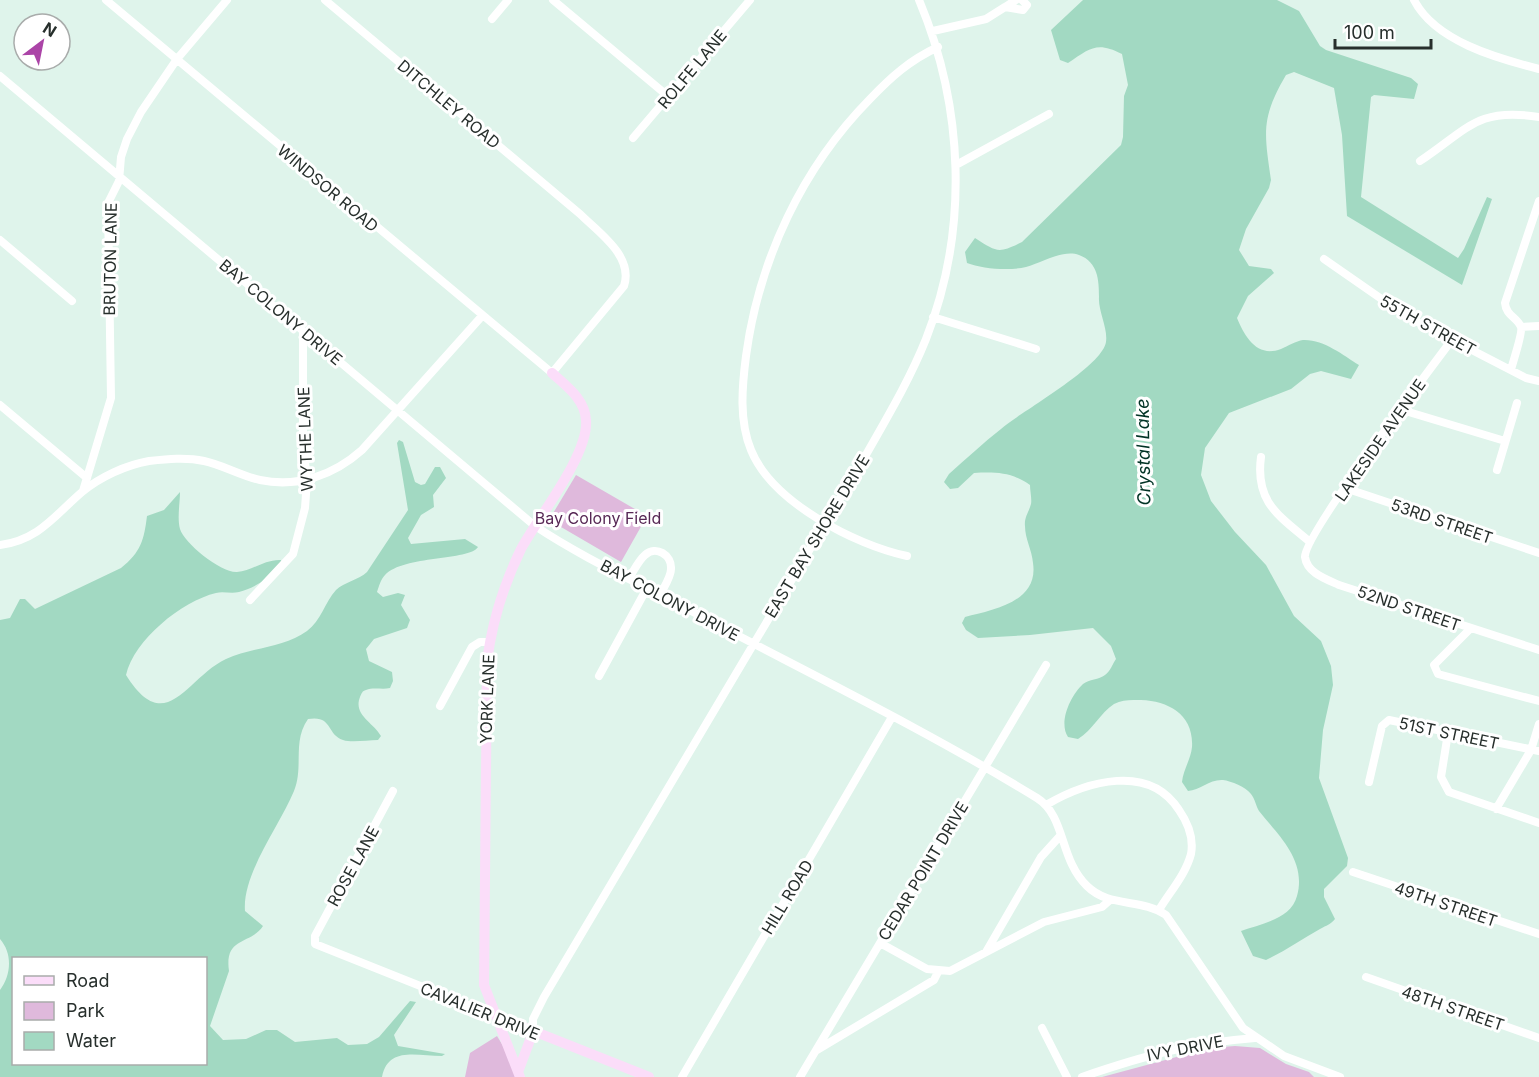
<svg xmlns="http://www.w3.org/2000/svg" width="1539" height="1077" viewBox="0 0 1539 1077" font-family="Inter,sans-serif">
	<style>
		.green { fill: #dfb9dc }
		.water { fill: #a2d9c2; fill-rule: evenodd }
		.lines { fill: none; stroke-linecap: round; stroke-linejoin: round }
		.street { stroke: #fff; stroke-width: 8 }
		.secondary { stroke: #fbddf9; stroke-width: 10 }
		.labels { text-anchor: middle; dominant-baseline: central; stroke-width: 6; stroke-linejoin: round; paint-order: stroke }
		.street-label { font-size: 16px; fill: #272f2c; stroke: #fff }
		.park-label { font-size: 16px; fill: #572855; stroke: #fff }
		.water-label { font-size: 18px; font-style: italic; fill: #013325; stroke: #fff }
	</style>
	<rect width="100%" height="100%" fill="#dff4eb"/>
	<path class="green" d="M576,475L647,516L621,562L549,520Z
		M497,1036L508,1054L516,1077H465L470,1053Z
		M1235,1046L1260,1048L1286,1064L1309,1072L1314,1077H1102L1210,1048Z"/>
	<path class="water" d="M1083,0H1277L1299,11L1320,46L1326,50L1411,78L1418,84L1414,99L1374,95L1371,97L1361,197L1458,258L1464,249L1487,197L1492,199L1462,285L1347,216L1342,135L1334,88L1294,72L1286,75C1261,118 1264,132 1271,180L1269,188L1246,229L1239,250L1249,266L1271,269L1274,273L1248,296L1237,318C1245,337 1257,358 1281,349C1288,346 1296,341 1303,340C1323,339 1343,355 1359,365L1351,379L1321,371L1310,374L1291,389L1229,413L1205,448L1201,475L1211,501L1235,532L1266,565L1294,616L1321,641L1331,666L1333,685L1323,730L1319,778L1348,858L1347,866L1324,889V897L1335,919C1330,925 1327,925 1320,929C1302,939 1285,951 1266,960L1253,956L1241,931C1261,924 1291,919 1297,896C1307,860 1278,835 1259,811C1256,806 1255,799 1251,794C1246,787 1231,781 1223,780C1210,779 1200,790 1188,791L1182,782C1183,770 1191,759 1192,747C1194,715 1169,701 1141,700C1132,700 1123,699 1114,704C1100,713 1093,730 1078,739L1068,737C1058,722 1071,695 1083,684C1089,679 1099,680 1105,675C1110,672 1113,663 1116,659L1111,646L1093,628L1030,635L978,638L966,630L962,623L965,617C993,610 1039,602 1033,563C1032,550 1025,539 1025,526C1024,517 1029,512 1031,504C1032,499 1030,491 1030,485C1011,472 996,472 974,473L958,488L950,489L944,482L949,474C966,459 983,443 1001,429C1022,411 1102,367 1106,342C1108,328 1098,311 1099,297C1099,280 1098,262 1079,255C1063,249 1041,263 1026,267C1010,271 982,269 967,263L965,252L975,238C997,252 998,254 1022,242L1121,145L1123,137L1124,96L1128,85L1122,54C1097,41 1090,48 1068,63L1060,60L1051,30Z
		M399,440L403,442L415,482L421,485L425,484L435,467H440L446,478L433,495L434,507L421,515L408,538L411,544L465,539L478,547C469,561 404,555 385,575C381,579 379,586 377,592L383,597L398,593L405,595L401,605L410,620L407,628L374,639L366,649L369,661L392,672L393,681L390,688C383,690 373,687 366,690C362,691 362,693 360,697C353,715 373,722 381,736L378,740C367,740 352,743 343,740C326,734 333,715 308,719C292,742 304,766 294,791C280,825 242,874 245,911L263,926C251,945 224,936 229,971L210,1026L223,1040L246,1039L266,1030H277L295,1042L337,1038L348,1045L367,1044L379,1037L410,1001L416,1002L394,1035L398,1046L445,1054L442,1056C417,1056 388,1046 382,1077H0V990C11,975 13,954 0,939V620L10,618L20,599H25L35,609L121,568C141,552 144,540 147,516L164,510L180,492C180,503 177,518 180,529C184,543 221,573 237,572C252,571 265,559 281,560L282,565C272,577 254,588 239,592C231,594 223,591 216,593C182,601 134,640 126,675C166,739 187,677 226,659C252,647 284,648 307,631C321,621 325,602 336,590C344,582 359,580 367,572L408,510L397,443ZM14,958H206V1064H14Z"/>
	<g class="lines">
		<path class="street" d="M106,0L552,373L624,286C634,256 598,232 580,214L325,0
			M553,0L669,97
			M1016,0L1005,7L1023,10L1027,5L1022,0
			M1414,0C1435,41 1496,58 1539,69
			M492,19L508,0
			M933,31L986,19L1005,7
			M0,76L535,526C580,556 630,579 678,604C798,668 921,727 1037,798C1066,816 1059,859 1087,886C1109,908 1141,898 1166,915L1243,1028L1284,1056L1340,1077
			M633,138L750,0
			M1420,161C1468,129 1477,107 1539,117
			M956,165L1049,114
			M0,240L72,301
			M1324,259L1406,316L1526,378L1539,381
			M933,317L1036,349
			M1521,327L1539,326
			M1451,341C1430,369 1303,537 1305,557C1307,573 1326,579 1339,585L1539,650
			M1511,370C1513,361 1523,333 1521,327C1517,317 1506,316 1505,303L1539,201
			M0,405L87,478
			M1402,410L1505,441
			M1261,457C1255,502 1278,515 1310,542
			M1497,470L1517,403
			M1345,488L1539,553
			M83,491L111,398L108,203L119,181L121,157L127,139L141,112L177,59L227,0
			M0,545C39,540 55,515 82,492C100,477 126,465 149,461C167,459 186,457 204,461C223,465 241,476 260,480C298,488 334,475 362,450L482,316
			M907,556C855,545 772,502 751,450C739,421 742,387 746,356C759,260 802,168 870,99C891,77 910,60 938,47
			M629,578C634,571 638,561 645,555C656,545 672,555 671,569C671,577 664,587 660,595
			M250,600L293,554L305,508L307,480L303,446V331
			M1470,629L1434,665L1438,674L1539,701
			M599,676L647,588
			M440,706L472,647L480,642H489
			M1448,733L1441,777L1449,792L1539,823
			M1369,782L1382,726L1389,720L1539,751
			M393,791L315,936V944L498,1017
			M1046,805C1087,781 1149,763 1179,810C1188,823 1194,838 1191,854C1186,874 1169,893 1159,910
			M1496,809L1531,750L1539,724
			M1353,872L1539,934
			M880,943L927,969L950,971L1044,922L1102,907L1110,900
			M986,952L1041,857L1060,836
			M1366,977L1539,1038
			M1042,1028L1067,1077
			M533,1032V1019L544,997L867,453C888,416 910,379 926,339C969,230 964,107 919,0
			M817,1050L934,980L938,972
			M682,1077L892,717
			M800,1077L1046,665
			M1082,1077C1143,1056 1190,1043 1255,1038"/>
		<path class="secondary" d="M498,1017L649,1077
			M518,1072L533,1032
			M520,1077L484,985L487,662C492,622 504,584 521,549C538,517 589,455 586,420C585,399 566,386 552,373"/>
	</g>
	<g class="labels">
		<g class="street-label">
			<text transform="translate(692 69) rotate(-50)">ROLFE LANE</text>
			<text transform="translate(449 104) rotate(40)">DITCHLEY ROAD</text>
			<text transform="translate(328 188) rotate(40)">WINDSOR ROAD</text>
			<text transform="translate(110 259) rotate(-89)">BRUTON LANE</text>
			<text transform="translate(281 312) rotate(40)">BAY COLONY DRIVE</text>
			<text transform="translate(1428 325) rotate(29)">55TH STREET</text>
			<text transform="translate(305 439) rotate(-92)">WYTHE LANE</text>
			<text transform="translate(1380 440) rotate(-55)">LAKESIDE AVENUE</text>
			<text transform="translate(1442 521) rotate(19)">53RD STREET</text>
			<text transform="translate(817 536) rotate(-59)">EAST BAY SHORE DRIVE</text>
			<text transform="translate(670 600) rotate(28)">BAY COLONY DRIVE</text>
			<text transform="translate(1409 608) rotate(19)">52ND STREET</text>
			<text transform="translate(487 699) rotate(-88)">YORK LANE</text>
			<text transform="translate(1449 733) rotate(12)">51ST STREET</text>
			<text transform="translate(353 866) rotate(-61)">ROSE LANE</text>
			<text transform="translate(923 871) rotate(-59)">CEDAR POINT DRIVE</text>
			<text transform="translate(787 897) rotate(-59)">HILL ROAD</text>
			<text transform="translate(1446 904) rotate(19)">49TH STREET</text>
			<text transform="translate(1453 1008) rotate(19)">48TH STREET</text>
			<text transform="translate(480 1011) rotate(22)">CAVALIER DRIVE</text>
			<text transform="translate(1185 1048) rotate(-11)">IVY DRIVE</text>
		</g>
		<g class="park-label">
			<text x="598" y="518">Bay Colony Field</text>
		</g>
		<g class="water-label">
			<text transform="translate(1143 452) rotate(-91)">Crystal Lake</text>
		</g>
	</g>
	<rect x="12" y="957" width="195" height="108" fill="#ffffff" stroke="#a9acab" stroke-width="1.5"/>
	<rect x="24" y="976" width="30" height="9" fill="#fbddf9" stroke="#a9acab" stroke-width="1.5"/>
	<text x="66" y="987" font-size="18" fill="#272f2c">Road</text>
	<rect x="24" y="1002" width="30" height="18" fill="#dfb9dc" stroke="#a9acab" stroke-width="1.5"/>
	<text x="66" y="1017" font-size="18" fill="#272f2c">Park</text>
	<rect x="24" y="1032" width="30" height="18" fill="#a2d9c2" stroke="#a9acab" stroke-width="1.5"/>
	<text x="66" y="1047" font-size="18" fill="#272f2c">Water</text>
	<g transform="translate(42 42) rotate(32)"><circle r="28" fill="#ffffff" stroke="#a9acab" stroke-width="1.5"/>
	<path d="M0-4.5L10 22L0 15L-10 22Z" fill="#ab44a7"/>
	<text y="-9" font-size="16" font-weight="bold" text-anchor="middle" fill="#272f2c">N</text>
	</g>
	<path d="M1335 39v9h96v-9" fill="none" stroke="#272f2c" stroke-width="3"/>
	<text x="1344" y="39" font-size="18" fill="#272f2c" stroke="#ffffff" stroke-width="4.5" paint-order="stroke">100 m</text>
</svg>
